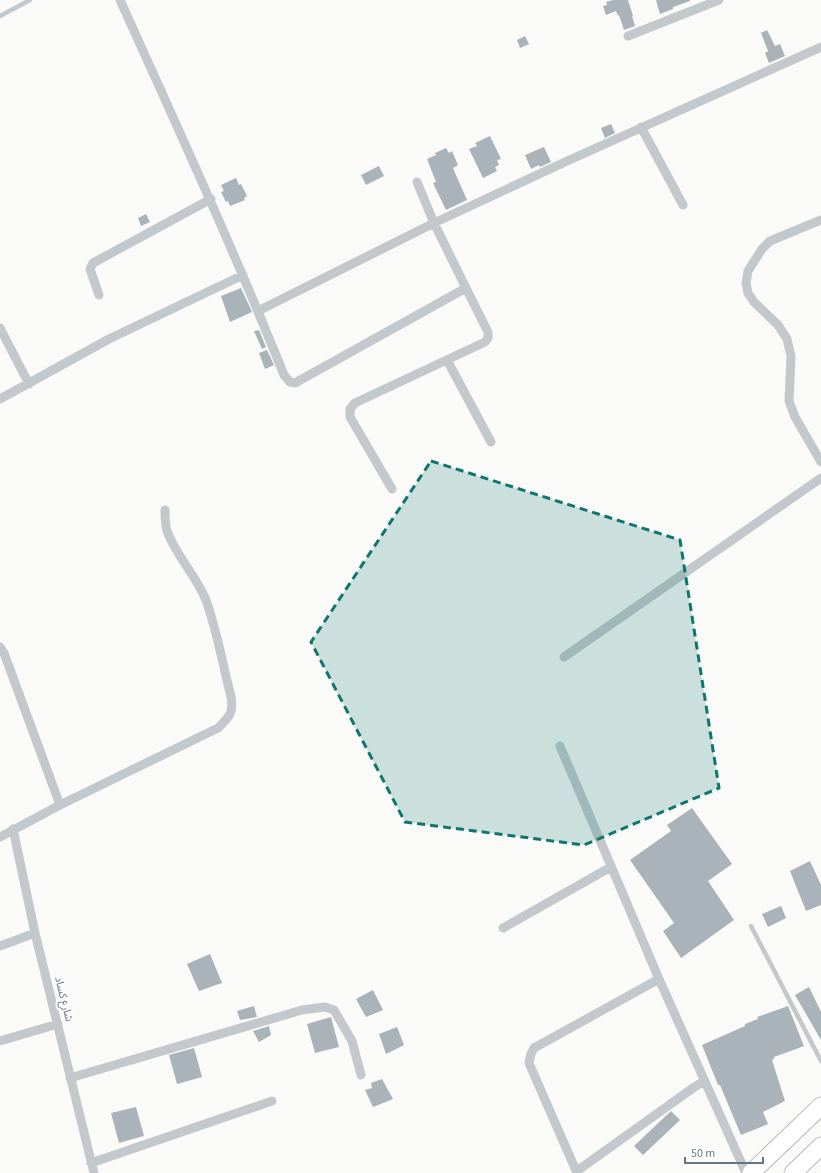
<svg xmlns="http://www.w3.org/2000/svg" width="821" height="1173" viewBox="0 0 821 1173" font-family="'Source Sans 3','Noto Sans Arabic',sans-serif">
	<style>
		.building { fill: #aab3b9 }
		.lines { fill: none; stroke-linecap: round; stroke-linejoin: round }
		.highway-casing { stroke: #b4b9bd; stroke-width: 19 }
		.lane { stroke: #c3c8cc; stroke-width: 4.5 }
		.street { stroke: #c3c8cc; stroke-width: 9 }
		.highway { stroke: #fff; stroke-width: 17 }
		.marked { fill: #0f766e; fill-opacity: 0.2; stroke: #0f766e; stroke-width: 3; stroke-dasharray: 8 5; stroke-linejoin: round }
		.labels { text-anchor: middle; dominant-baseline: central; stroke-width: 4; stroke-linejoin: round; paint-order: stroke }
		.street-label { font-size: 11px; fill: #657683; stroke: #fff }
	</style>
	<rect width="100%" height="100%" fill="#fafaf8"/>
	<path class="building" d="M613,0H628L633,16H632L635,26L624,30L619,15L618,16L616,11L606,15L603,6L607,5L606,2Z
		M656,0H690V1L673,7V9L660,14Z
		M767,30L775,46L780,44L785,56L769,63L765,53L768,51L761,33Z
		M525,36L529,44L520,48L517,40Z
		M611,124L615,133L605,138L601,128Z
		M490,136L501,159L497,160L499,165L495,167L497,171L483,178L469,149L477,146L475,143Z
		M544,147L551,162L540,167L539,165L531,169L525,155Z
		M446,148L449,153L452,151L458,165L453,168L467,200L446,210L433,183L436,182L427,159L436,155L435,153Z
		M379,166L384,176L366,185L361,175Z
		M236,178L239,185L241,184L247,196L244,198L245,200L230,206L228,201L226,202L221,192L224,191L221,185Z
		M146,214L150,222L141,226L138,218Z
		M241,288L252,312L230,322L221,296Z
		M259,330L266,347L262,349L254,331Z
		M267,350L274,365L265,369L259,353Z
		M692,808L732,864L708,881L734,920L681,958L663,931L674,923L630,860L671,831L667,825Z
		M810,861L821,885V905L806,911L790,871Z
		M781,906L786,918L768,927L762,914Z
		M210,954L222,983L199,991L187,964Z
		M809,987L821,1012V1040L795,995Z
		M373,990L383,1010L366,1017L356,999Z
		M254,1006L257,1017L240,1020L237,1011Z
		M788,1006L804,1046L774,1057V1059L772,1060L785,1101L763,1112L768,1124L741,1135L720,1085H718L702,1045L745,1026V1024L758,1019L757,1017Z
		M331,1017L339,1047L315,1053L307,1024Z
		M269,1026L271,1035L259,1042L253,1031Z
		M397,1027L404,1045L386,1054L379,1034Z
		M194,1048L202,1077L177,1084L169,1055Z
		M382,1079L393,1099L373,1107L365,1090L372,1088L371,1083Z
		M136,1107L144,1136L119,1143L111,1113Z
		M671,1111L680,1120L643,1155L634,1146Z"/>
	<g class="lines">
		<g class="highway-casing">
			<path id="highway" d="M751,1173L821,1106
				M793,1173L821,1146"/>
		</g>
		<path class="lane" d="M0,16L30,0
			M751,926L821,1061"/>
		<path class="street" d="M120,0C176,124 233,248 284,375L290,382L295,383L466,288L488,332V338L485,342L355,403L350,409V417L392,489
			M628,36L719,0
			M641,127L683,205
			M417,182L434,223L565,162L821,47
			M821,220L770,241L762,249L748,271L746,283L748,293L754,302L778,325L787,339L791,356L789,401L795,417L821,462
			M99,295L90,269L93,263L211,199
			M258,311L434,223L466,288
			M0,328L29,384
			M447,360L491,442
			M0,399L109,339L243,275
			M0,647L4,653L60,805
			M564,657L821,478
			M560,746L659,979L746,1173
			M13,829L35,933L94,1173
			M0,837L60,805L218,728C229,717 234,713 231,697C223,665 217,631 206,600C196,575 176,556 167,531C165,524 165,516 165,510
			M503,928L611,867
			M0,946L35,933
			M0,1041L58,1024
			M70,1078L302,1010L325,1007L334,1010L352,1041L361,1075
			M91,1163L272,1101
			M577,1171L693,1088L704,1081
			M577,1173L529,1063L531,1054L534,1048L659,979"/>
		<use href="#highway" class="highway"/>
	</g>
	<path class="marked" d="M431,461L680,540L719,788L584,845L405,822L311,642Z"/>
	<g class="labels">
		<g class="street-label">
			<text transform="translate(64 999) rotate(76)">شارع كساد</text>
		</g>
	</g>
	<path d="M685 1157v6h78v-6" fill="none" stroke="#657683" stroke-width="2"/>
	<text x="691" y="1157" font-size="12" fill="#657683" stroke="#ffffff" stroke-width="3" paint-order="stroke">50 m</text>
</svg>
